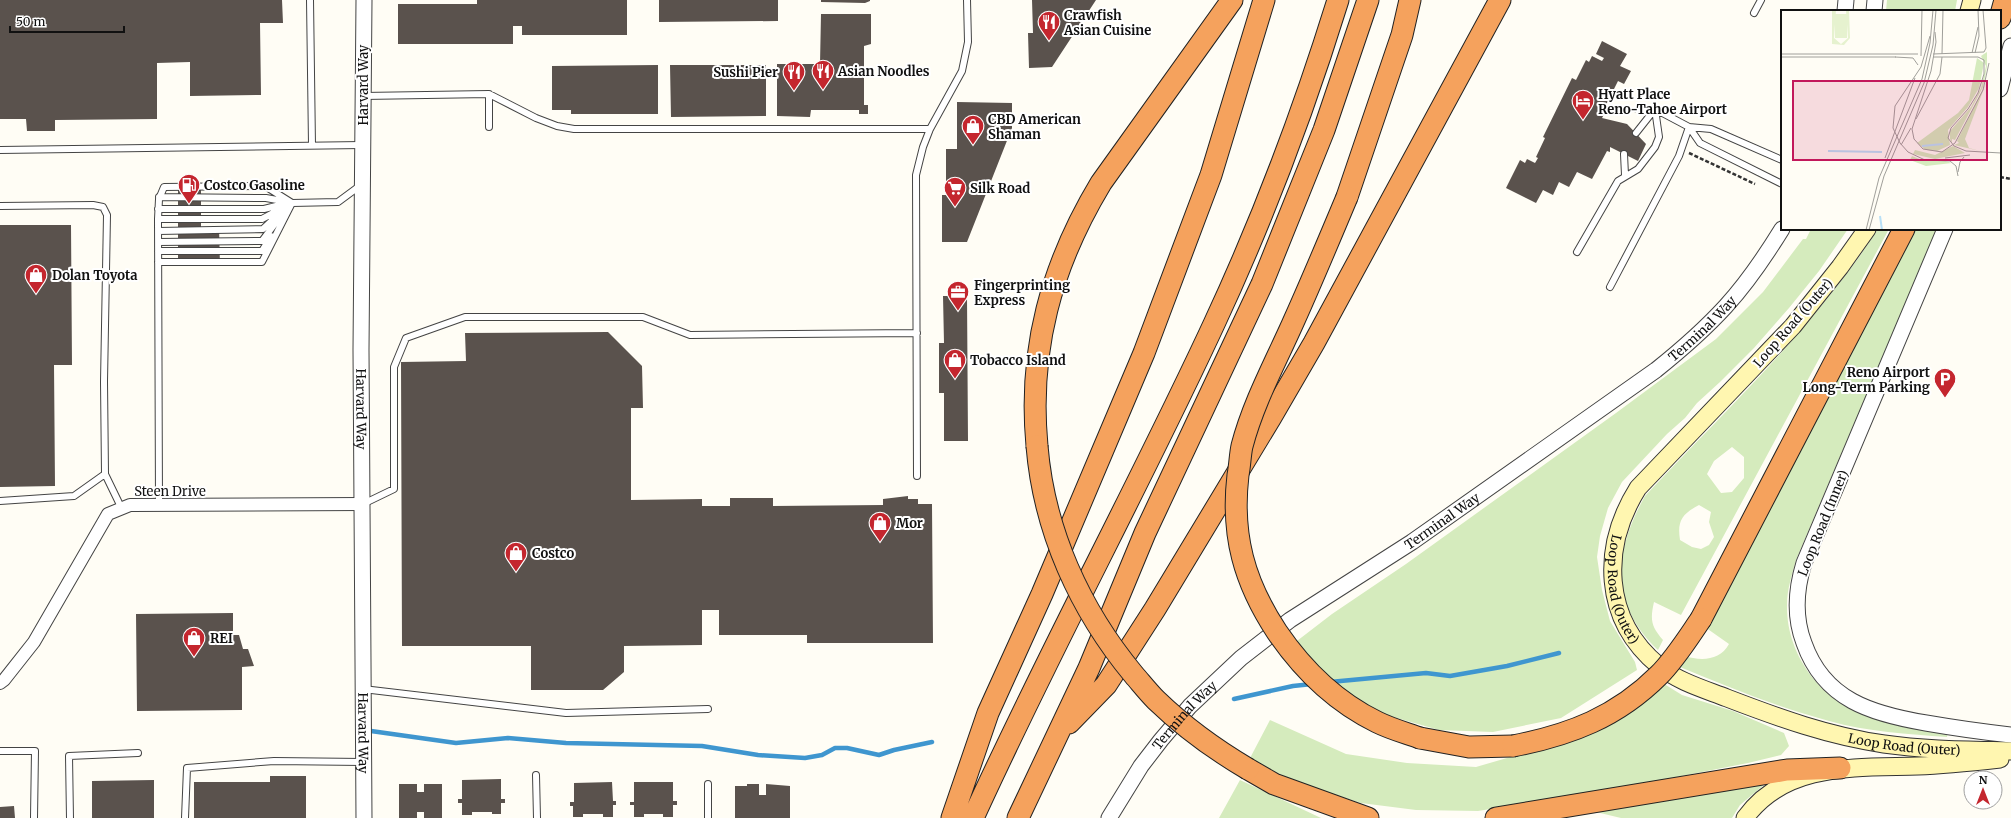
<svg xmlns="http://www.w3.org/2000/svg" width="2011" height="818" viewBox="0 0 2011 818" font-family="Merriweather,serif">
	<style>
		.green { fill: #d5ebbd; fill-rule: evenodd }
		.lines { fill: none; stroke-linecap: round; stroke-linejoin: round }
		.stream { stroke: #3f96cf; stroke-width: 4.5 }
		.building { fill: #5a524d }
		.service-casing { stroke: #444; stroke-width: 8 }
		.minor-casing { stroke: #444; stroke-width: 14 }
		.tertiary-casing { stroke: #444; stroke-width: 17 }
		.secondary-casing { stroke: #333; stroke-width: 19 }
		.motorway-casing { stroke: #222; stroke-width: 23 }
		.path { stroke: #333; stroke-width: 2.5; stroke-dasharray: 4 2; stroke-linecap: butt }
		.service { stroke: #fff; stroke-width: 6 }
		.minor { stroke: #fff; stroke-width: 12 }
		.tertiary { stroke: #fff; stroke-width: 15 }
		.secondary { stroke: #fff6b0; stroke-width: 17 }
		.motorway { stroke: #f5a25d; stroke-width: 21 }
		.motorway-bridge-casing { stroke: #222; stroke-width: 23; stroke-linecap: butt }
		.motorway-bridge { stroke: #f5a25d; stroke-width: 21 }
		.labels { text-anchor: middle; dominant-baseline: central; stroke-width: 4; stroke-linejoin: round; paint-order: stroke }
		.poi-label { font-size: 13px; font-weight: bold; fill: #111; stroke: #fff; text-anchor: start }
		.street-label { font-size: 13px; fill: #111; stroke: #fff }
		.inset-river { fill: none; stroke: #b9e0f7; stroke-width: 2 }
		.inset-road { fill: none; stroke: #a09f9a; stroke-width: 1 }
		.view { fill: #c2185b; fill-opacity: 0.15; stroke: #c2185b; stroke-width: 2 }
		.inset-edge { fill: none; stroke: #111; stroke-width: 2 }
	</style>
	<rect width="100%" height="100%" fill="#fffdf5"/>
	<path class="green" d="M1887,0H1957L1955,11H1886Z
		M1811,229H1848L1819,271L1789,308L1754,348L1720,382L1697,403L1685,418L1667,434L1622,482L1608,508L1600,536L1597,557L1602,590L1610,621L1635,662L1637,670L1561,718L1493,732L1439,730L1386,715L1348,694L1307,661L1293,644L1332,614L1406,564L1616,413L1716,339L1763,292L1803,239H1806Z
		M1877,229H1889L1681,615L1654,602C1650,620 1651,626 1663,640L1658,650C1608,602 1614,552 1645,496C1706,431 1771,369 1826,300C1844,277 1863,254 1877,229ZM1732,447L1744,457V478L1732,492L1721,493L1707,474L1714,461ZM1699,505L1711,512L1709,522L1714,537L1709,545L1701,549L1692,547L1680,540C1677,521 1682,514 1699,505Z
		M1910,229H1937L1796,560C1792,575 1787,589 1787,605C1786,656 1823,704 1873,718C1897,725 1923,728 1948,732L1947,737C1908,734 1868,732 1829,721C1776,707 1726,686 1675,665L1684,656C1701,661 1720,661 1729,644L1702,625Z
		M1661,682L1682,695L1733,711L1784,733L1789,746L1781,755L1748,763L1625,787L1478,811L1416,810L1361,803L1304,785L1249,760L1270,720L1346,754L1407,763L1476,767L1548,746Z
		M1771,779L1740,805L1732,818H1621L1596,812Z
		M1240,780L1321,818H1219Z"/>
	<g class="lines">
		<path class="stream" d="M1330,682L1426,673L1450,676L1507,666L1559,653
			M1234,699L1293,686L1312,684
			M371,731L456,743L508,738L566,743L702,746L758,755L805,758L822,755L835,748H847L879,755L894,750L932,742"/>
	</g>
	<path class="building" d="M0,0H282L283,23H260L261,95L190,96V62L157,63V119L55,120V131H27L26,119H0Z
		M477,0H627V35H522V26H513V44H398V4H477Z
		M659,0H778V21L659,22Z
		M821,0H870V1L865,3L821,2Z
		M1032,0H1096L1052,67L1029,68L1028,33H1033Z
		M821,14H871V44L864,46V105H868V114H859V110H811L810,117L777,116V64H820Z
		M1602,41L1627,54L1620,66L1631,71L1624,84L1618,81L1605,107L1607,109L1602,118L1627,124L1646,144L1638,161L1610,147V152L1607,151L1592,179L1577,172L1569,187L1559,182L1553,195L1543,190L1536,203L1506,188L1520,160L1525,163L1527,159L1535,163L1538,158L1536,157L1545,138L1543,137L1572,78L1576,80L1586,60L1589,62L1592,56L1602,61L1604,58L1596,54Z
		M658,65V114H571V110H552V66Z
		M670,65H766V116L671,117Z
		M957,102L1012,103V128L967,242H942V195H946V149H957Z
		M178,183H201V227H219L220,266H178Z
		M0,225H71L72,365H54L55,486L0,487Z
		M943,296H967L968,441H944V393H939V343H944Z
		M608,332L642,366L643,408H631V500L702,499V506H730V498H773V506L883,505V499L908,496V499H918V504H932L933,643H807V635H719V610H702V645L624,646V672L603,690H531V646H402L401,362L466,361L465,333Z
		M233,613V635H239L243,649H248L254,666L242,667V710L137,711L136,614Z
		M270,776H306V818H194V782H270Z
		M501,779V799H505V803H501V814H492V812H472V815H462V803H458V799H462V780Z
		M154,780V818H92V781Z
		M612,782L613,801H616V805H613V817H603V814H583V817H573V806H570V802H574V783Z
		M634,782H673V801H677V805H673V817H663V814H644V817H634V805H630V802H634Z
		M399,784H417V792H424V784H442V818H424V812H417V818H399Z
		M747,784H759V795H766V784L790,786V818H735V786H747Z
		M14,806L15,818H0V807Z"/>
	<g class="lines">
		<g class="service-casing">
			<path id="service" d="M310,0L312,145
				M1754,13L1761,0
				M489,94V127
				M363,96L489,94L536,118L557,126L574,129H930
				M1655,109L1689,127L1711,129L1782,160
				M1689,127L1700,143L1782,184
				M1636,133L1655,109
				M0,150L362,145
				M1624,154L1625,175
				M159,197L266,198L288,202
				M0,206L93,205L103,207L107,215L104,382L105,474L74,496L0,501
				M158,209H264L284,204
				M158,219H262L292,203
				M158,231L263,229L279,214
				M158,242L262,241L283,213
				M158,251H262L271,236
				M1577,252L1618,181L1638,169L1655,147L1659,137L1655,109
				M158,262H262L292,203
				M1610,287L1679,156L1689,127
				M105,474L121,507
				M917,476L916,175L923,147L930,129L962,71L968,42L967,0
				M363,504L394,489V367L406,338L465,317H643L690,335L917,333
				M159,505L158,219L159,199L164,187L265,186L292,203L338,202L361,185
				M363,689L566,713L708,709
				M0,751H35L34,818
				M536,775L537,818
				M70,818L69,756L138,753
				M185,818L187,768L274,761L363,762
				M708,818V784"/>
		</g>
		<g class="minor-casing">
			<path id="minor" d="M0,683L4,680L34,642L108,514L130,505L363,504"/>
		</g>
		<g class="tertiary-casing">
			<g id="tertiary">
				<path id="s1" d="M364,0L361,350L364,818"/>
				<path d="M1845,11L1846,0"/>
				<path d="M1874,11L1875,0"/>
				<path d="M2000,89L2011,46"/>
				<path d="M1945,229L1804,563C1796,589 1794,617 1804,643C1824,700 1872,714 1926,723C1955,728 1983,732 2011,735"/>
				<path id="s2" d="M1109,818L1141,766L1161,740L1190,706L1241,658L1290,620L1412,542L1656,370C1681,350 1705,329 1726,306C1747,283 1766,255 1782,229"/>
			</g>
		</g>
		<g class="secondary-casing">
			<g id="secondary">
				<path d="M1969,11L1972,0"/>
				<path id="s3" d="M1867,229L1840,267L1793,326L1638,488C1601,547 1602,619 1659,666C1679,682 1704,689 1727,698C1779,718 1829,736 1884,744C1926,750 1969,750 2011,751"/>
				<path d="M1745,818C1785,762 1857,768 1918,766C1946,765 1973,762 2000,759"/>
			</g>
		</g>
		<g class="motorway-casing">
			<path id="motorway" d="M2000,18L2005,0
				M1347,197L1402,35L1410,0
				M1037,446C1028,350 1051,266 1101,183L1232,0
				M1701,619L1904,229
				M1069,723L1106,685L1155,609L1271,417L1314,343L1500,0
				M1420,738L1469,747L1513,746
				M1248,769L1274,784L1368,818
				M952,818L988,713L1042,594L1144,353L1211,175L1264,0
				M973,818C1049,651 1137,490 1214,324C1263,219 1304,110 1338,0
				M1018,818L1089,668L1145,533L1262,284L1324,130L1368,0
				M1496,818L1787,770L1840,768"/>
		</g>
		<path class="path" d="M1627,107L1639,113
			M1689,153L1755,184
			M2000,177L2011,179"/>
		<use href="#service" class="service"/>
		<use href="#minor" class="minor"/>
		<use href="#tertiary" class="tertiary"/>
		<use href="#secondary" class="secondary"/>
		<use href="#motorway" class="motorway"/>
		<g class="motorway-bridge-casing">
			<path id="motorway-bridge" d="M1347,197C1329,240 1311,283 1292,325C1274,365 1253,404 1242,446C1240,455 1240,465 1238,475C1231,535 1244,582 1277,632C1303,670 1336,702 1377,722C1391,729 1406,733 1420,738
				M1037,446C1044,531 1080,610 1134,675C1141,683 1148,692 1156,700C1184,727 1214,749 1248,769
				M1513,746C1570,735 1617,717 1659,675C1675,659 1688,638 1701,619"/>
		</g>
		<use href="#motorway-bridge" class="motorway-bridge"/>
	</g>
	<defs>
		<g id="restaurant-pin" transform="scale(1.15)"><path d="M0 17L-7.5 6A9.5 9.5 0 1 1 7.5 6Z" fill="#c4262e" stroke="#fff"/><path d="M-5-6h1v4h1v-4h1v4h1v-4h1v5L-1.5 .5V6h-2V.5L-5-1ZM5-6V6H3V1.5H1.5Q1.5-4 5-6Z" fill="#fff"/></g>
		<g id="hotel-pin" transform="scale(1.15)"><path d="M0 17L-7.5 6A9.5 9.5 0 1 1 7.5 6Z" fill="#c4262e" stroke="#fff"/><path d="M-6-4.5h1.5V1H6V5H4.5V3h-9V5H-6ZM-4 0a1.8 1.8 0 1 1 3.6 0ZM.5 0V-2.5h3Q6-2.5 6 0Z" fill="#fff"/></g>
		<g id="shop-pin" transform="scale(1.15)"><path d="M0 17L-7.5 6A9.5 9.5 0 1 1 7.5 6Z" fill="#c4262e" stroke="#fff"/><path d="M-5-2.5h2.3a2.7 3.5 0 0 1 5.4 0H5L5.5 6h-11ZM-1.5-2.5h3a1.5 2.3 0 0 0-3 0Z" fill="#fff"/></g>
		<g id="fuel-pin" transform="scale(1.15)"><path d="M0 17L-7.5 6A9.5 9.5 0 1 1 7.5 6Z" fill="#c4262e" stroke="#fff"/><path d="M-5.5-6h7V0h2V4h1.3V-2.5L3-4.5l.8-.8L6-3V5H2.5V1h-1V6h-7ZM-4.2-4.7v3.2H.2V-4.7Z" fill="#fff"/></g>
		<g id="supermarket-pin" transform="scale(1.15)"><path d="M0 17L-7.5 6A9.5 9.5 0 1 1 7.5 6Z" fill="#c4262e" stroke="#fff"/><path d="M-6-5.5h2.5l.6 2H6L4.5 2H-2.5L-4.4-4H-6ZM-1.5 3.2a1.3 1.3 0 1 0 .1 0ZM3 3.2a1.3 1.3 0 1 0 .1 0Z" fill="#fff"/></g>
		<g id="office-pin" transform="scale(1.15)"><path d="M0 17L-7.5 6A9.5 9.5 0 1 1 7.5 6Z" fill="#c4262e" stroke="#fff"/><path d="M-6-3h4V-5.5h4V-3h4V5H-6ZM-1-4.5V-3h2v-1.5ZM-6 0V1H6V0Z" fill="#fff"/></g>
		<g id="parking-pin" transform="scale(1.15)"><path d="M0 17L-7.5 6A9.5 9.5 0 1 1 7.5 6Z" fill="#c4262e" stroke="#fff"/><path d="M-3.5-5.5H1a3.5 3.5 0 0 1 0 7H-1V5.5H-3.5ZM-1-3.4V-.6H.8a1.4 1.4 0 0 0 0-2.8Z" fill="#fff"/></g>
	</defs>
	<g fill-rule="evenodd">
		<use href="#restaurant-pin" x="1049" y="22"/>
		<use href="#restaurant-pin" x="823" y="71"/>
		<use href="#restaurant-pin" x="794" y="72"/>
		<use href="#hotel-pin" x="1583" y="101"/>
		<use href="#shop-pin" x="973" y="126"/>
		<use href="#fuel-pin" x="189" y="185"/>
		<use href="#supermarket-pin" x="955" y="188"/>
		<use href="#shop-pin" x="36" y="275"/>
		<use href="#office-pin" x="958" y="292"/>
		<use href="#shop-pin" x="955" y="360"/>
		<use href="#parking-pin" x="1945" y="379"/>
		<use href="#shop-pin" x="880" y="523"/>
		<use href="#shop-pin" x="516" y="553"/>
		<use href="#shop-pin" x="194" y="638"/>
	</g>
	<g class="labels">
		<g class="poi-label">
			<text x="1064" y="15">Crawfish<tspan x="1064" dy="15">Asian Cuisine</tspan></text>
			<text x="838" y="71">Asian Noodles</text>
			<text x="778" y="72" text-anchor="end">Sushi Pier</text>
			<text x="1598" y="94">Hyatt Place<tspan x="1598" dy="15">Reno-Tahoe Airport</tspan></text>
			<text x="988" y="119">CBD American<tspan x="988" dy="15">Shaman</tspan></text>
			<text x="204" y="185">Costco Gasoline</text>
			<text x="970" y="188">Silk Road</text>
			<text x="52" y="275">Dolan Toyota</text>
			<text x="974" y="285">Fingerprinting<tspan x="974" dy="15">Express</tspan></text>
			<text x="970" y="360">Tobacco Island</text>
			<text x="1930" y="372" text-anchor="end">Reno Airport<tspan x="1930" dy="15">Long-Term Parking</tspan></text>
			<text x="896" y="523">Mor</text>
			<text x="532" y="553">Costco</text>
			<text x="210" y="638">REI</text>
		</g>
		<g class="street-label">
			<text transform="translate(363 85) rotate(-90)">Harvard Way</text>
			<text transform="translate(1793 323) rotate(-49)">Loop Road (Outer)</text>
			<text stroke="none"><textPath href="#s2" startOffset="776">Terminal Way</textPath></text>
			<text stroke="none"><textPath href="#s1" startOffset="409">Harvard Way</textPath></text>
			<text x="170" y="491">Steen Drive</text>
			<text stroke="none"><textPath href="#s2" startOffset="452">Terminal Way</textPath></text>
			<text transform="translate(1823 523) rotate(-68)">Loop Road (Inner)</text>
			<text stroke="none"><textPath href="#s3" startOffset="454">Loop Road (Outer)</textPath></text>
			<text stroke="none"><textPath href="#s2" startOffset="128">Terminal Way</textPath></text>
			<text stroke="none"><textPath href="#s1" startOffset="733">Harvard Way</textPath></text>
			<text stroke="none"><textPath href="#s3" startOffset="803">Loop Road (Outer)</textPath></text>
		</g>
	</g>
	<g transform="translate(1781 10)">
		<rect width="220" height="220" fill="#fffdf5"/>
		<path d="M206,42V56L202,77L174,130L171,129V133L169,129V121L190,97L200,78L205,56L200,46ZM196,48L203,53L198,78L187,97L167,120L169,135L156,141L145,140L136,133L177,103L188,90ZM205,73L184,129L188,138L199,141L173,135L178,133L176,131ZM172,136L184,143L154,149L132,144L134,140L154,145ZM131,146L143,151L161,150L171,153L145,156L129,150Z" fill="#d5ebbd"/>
		<path d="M51,0H55L53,28L60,34L67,28L65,0H68L69,28L63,35L51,34ZM54,4H66V28H54Z" fill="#e6f2cf"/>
		<path class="inset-river" d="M141,136L162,134M47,141L101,142M99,206L101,220"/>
		<path class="inset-road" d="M154,22L155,32L150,61L131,119L133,129L142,139L161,142L174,133L202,80L208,53M149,26L140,57L114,96L112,118L119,133L127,142L144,150L169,151L175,156L177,166M191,43L197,17M194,43L198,26L197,0M0,44H137M152,44L203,42L205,38L202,0M161,44L162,0M140,46L141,0M0,47H115M114,47L132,48L137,55M152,47H197L203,50V64L197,83L187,99L170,118L167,128L173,136L185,141L220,143M135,109L159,64L161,47M120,135L130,118M104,148L134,68M164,148L189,145M177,162L179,152L183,147M85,220L98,168L141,69L149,33L152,0M88,220L103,166L143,73L152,35L155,0"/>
		<path class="view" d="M12,71H206V150H12Z"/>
		<rect width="220" height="220" class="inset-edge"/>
	</g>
	<g transform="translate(1983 790)"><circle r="19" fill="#ffffff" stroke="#a0a0a0"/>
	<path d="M0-3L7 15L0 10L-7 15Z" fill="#c4262e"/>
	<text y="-6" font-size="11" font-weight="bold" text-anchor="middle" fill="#111111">N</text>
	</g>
	<path d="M10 26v6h114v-6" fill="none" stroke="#111111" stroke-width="2"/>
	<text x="16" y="26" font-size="12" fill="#111111" stroke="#ffffff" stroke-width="3" paint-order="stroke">50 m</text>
</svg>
